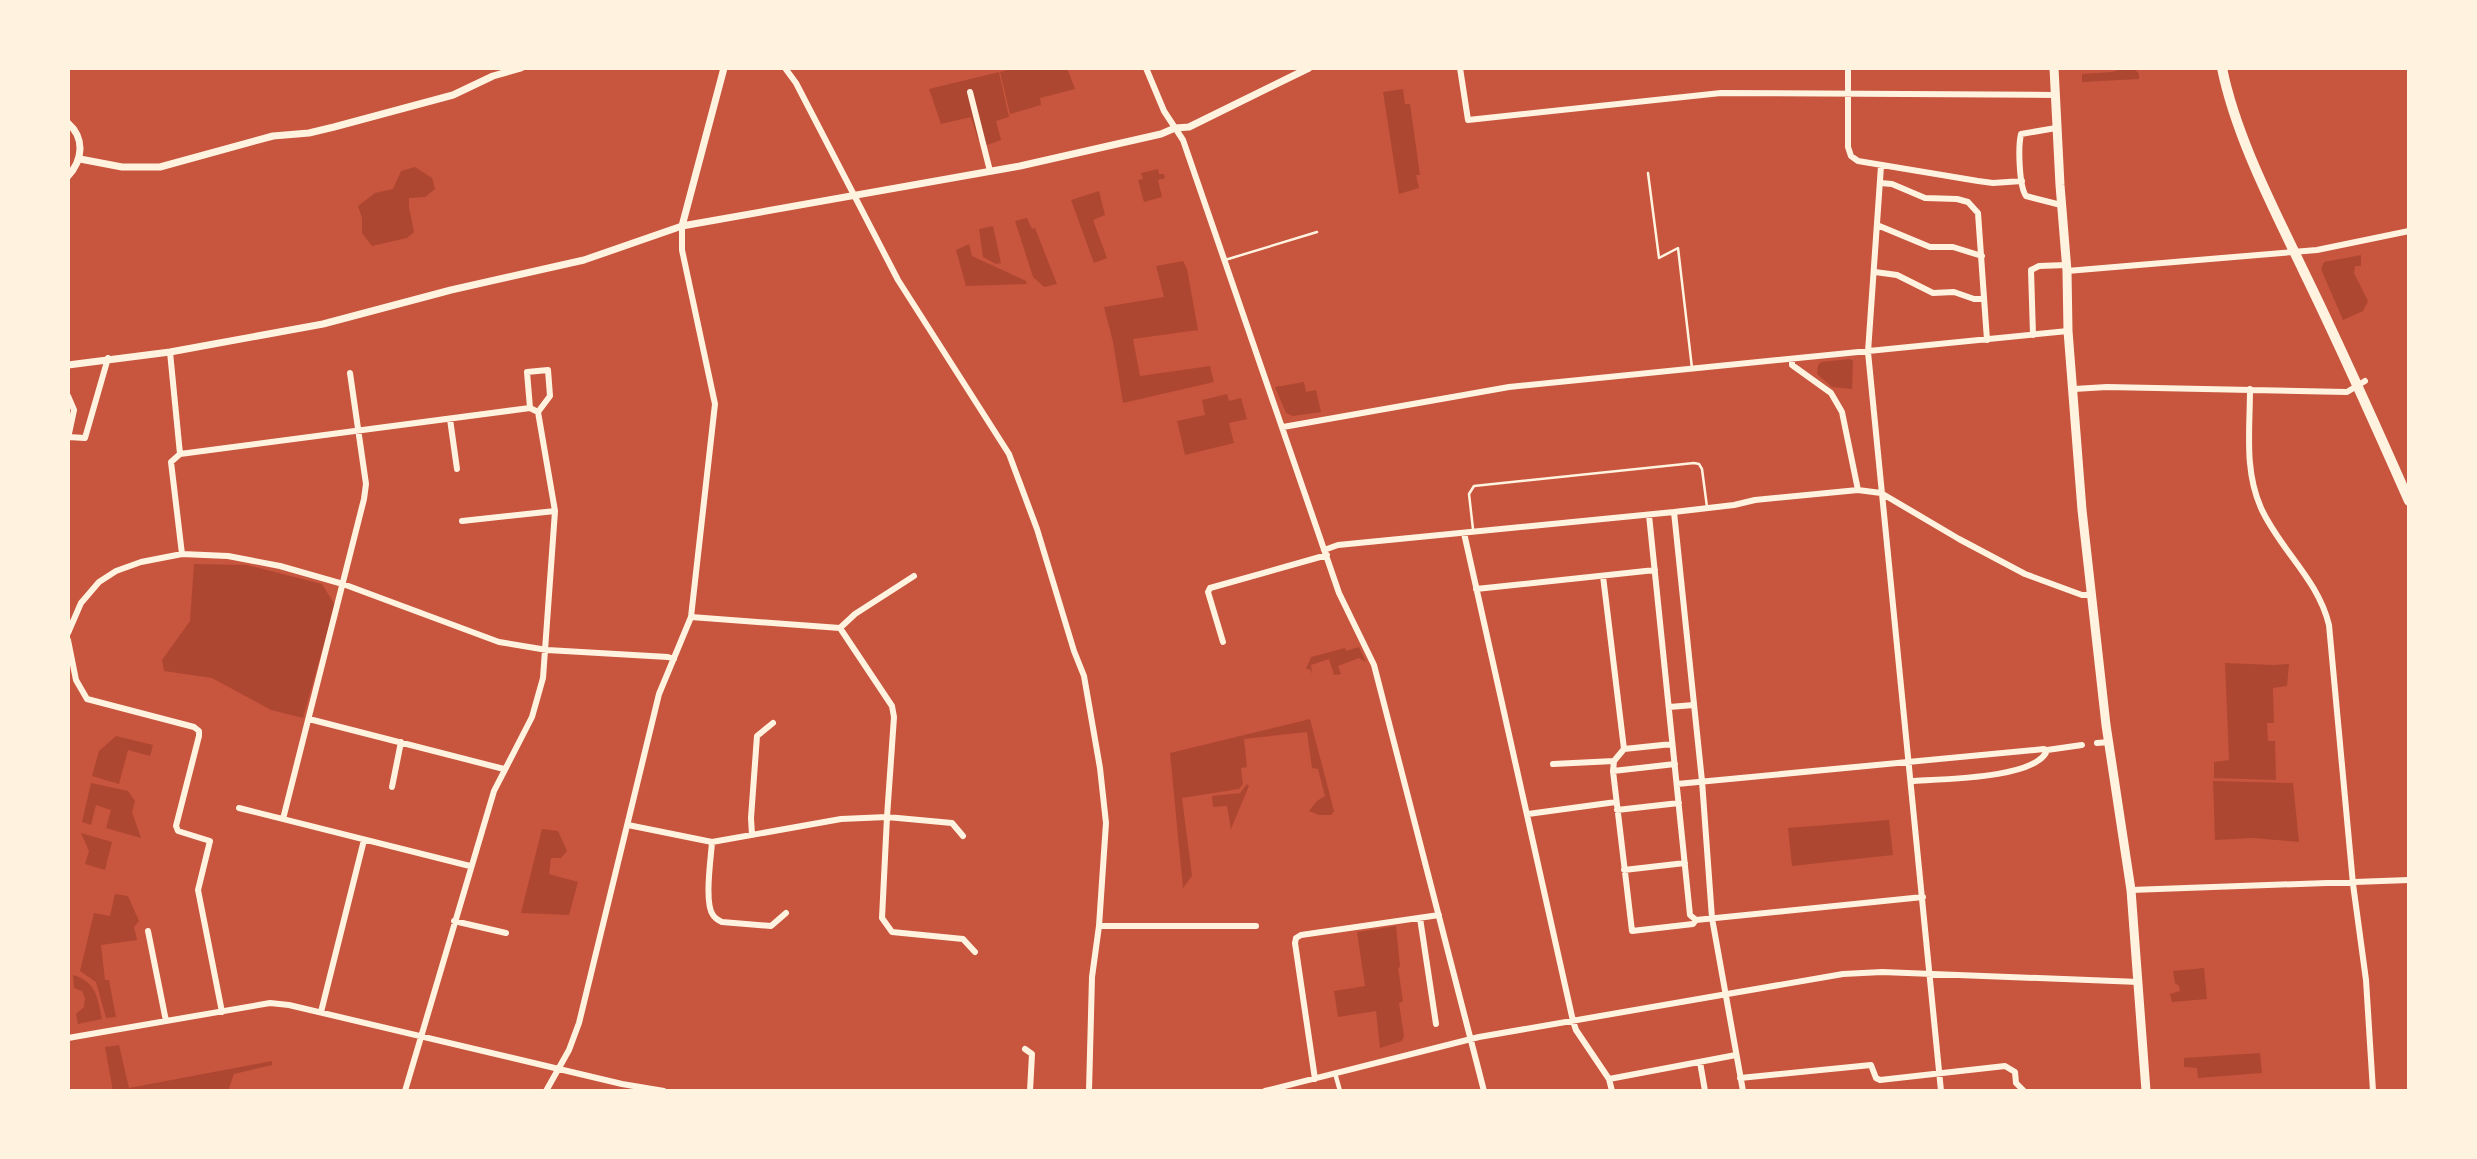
<svg xmlns="http://www.w3.org/2000/svg" width="2477" height="1159" viewBox="0 0 2477 1159" font-family="Georgia,serif">
	<style>
		.green { fill: #ae4732 }
		.lines { fill: none; stroke-linecap: round; stroke-linejoin: round }
		.service { stroke: #fff3e0; stroke-width: 2.5 }
		.pedestrian { stroke: #fff3e0; stroke-width: 4.5 }
		.minor { stroke: #fff3e0; stroke-width: 6 }
		.tertiary { stroke: #fff3e0; stroke-width: 7 }
		.secondary { stroke: #fff3e0; stroke-width: 9 }
		.primary { stroke: #fff3e0; stroke-width: 10 }
	</style>
	<rect width="100%" height="100%" fill="#c8553d"/>
	<path class="green" d="M1016,68H1067L1075,89L1040,98L1041,105L1010,114L1000,72Z
		M2124,68H2134L2139,74V79L2082,82V74L2112,72Z
		M999,72L1009,117L996,121L1001,140L987,145L978,139L971,117L941,124L929,89Z
		M1403,89L1405,104H1410L1420,175H1416L1419,188L1399,194L1383,92Z
		M415,167L432,178L435,189L425,197L409,198V207L414,232L407,238L372,246L362,233V218L358,206L375,193L393,189L401,171Z
		M1158,169L1159,174H1164L1165,178L1158,180L1162,197L1144,202L1138,180L1143,179L1141,173Z
		M1099,191L1105,215L1093,220L1107,258L1094,263L1071,200Z
		M1027,218L1032,229L1035,228L1057,284L1044,287L1033,277L1015,221Z
		M993,226L1001,263L996,264L983,257L979,229Z
		M969,244L972,256L1026,281L1027,284L966,286L956,250Z
		M2361,255V266H2355L2354,273L2368,301L2363,311L2343,320L2321,269L2324,262Z
		M1183,261L1187,269L1198,330L1133,339L1140,376L1210,366L1214,382L1123,403L1113,342L1104,307L1164,297L1156,266Z
		M1850,359L1853,361L1852,389L1832,387L1817,374L1818,365L1821,362Z
		M1304,382L1306,392L1316,390L1321,412L1293,416L1286,413L1275,387Z
		M1227,394L1229,401L1241,398L1247,419L1229,423L1234,443L1185,455L1177,421L1205,415L1202,400Z
		M194,564L247,565L322,584L335,605L303,718L271,710L212,678L164,671L162,660L190,621Z
		M1359,647L1366,662L1359,658L1338,666L1341,674L1334,675L1329,659L1311,665L1312,674L1310,669H1306L1311,657L1345,648L1346,651Z
		M2225,663L2274,665L2289,664L2287,686L2273,688L2274,723H2267L2268,741H2275L2276,780L2214,778V762L2229,760Z
		M1310,719L1334,811L1331,815H1319L1309,811L1317,801L1325,796L1318,769L1312,768L1307,732L1244,739L1247,767L1241,768L1243,784L1239,789L1182,798L1192,876L1183,888L1170,753Z
		M116,736L153,745L150,756L128,750L119,784L92,776L99,751Z
		M2213,781L2293,783L2299,842L2253,838L2215,840Z
		M91,783L128,791L135,801L132,812L141,838L106,828L111,810L96,805L91,825L82,822Z
		M1247,784L1249,786L1231,829L1227,806L1213,807L1212,796L1240,793Z
		M1889,820L1893,855L1792,866L1788,828Z
		M542,829L558,831L567,851L561,858H551L549,874L578,882L569,915L521,913Z
		M81,833L112,842L105,870L85,864L89,851Z
		M115,894L128,896L139,921L134,927L137,940L101,945L105,980H109L116,1017L106,1018L96,982L80,971L94,913L110,916Z
		M1396,926L1400,967L1398,968L1403,1001L1399,1003L1404,1036L1402,1041L1380,1048L1376,1011L1338,1017L1334,991L1365,986L1357,932Z
		M2204,968L2207,999L2172,1002L2170,994L2180,991L2179,986L2175,983L2173,971Z
		M73,975C96,981 98,999 102,1019L78,1024L76,1014L84,1007L85,998L82,991L74,988Z
		M119,1045L129,1088L272,1061V1065L234,1074L228,1091H113L105,1047Z
		M2260,1053L2262,1073L2198,1078L2197,1068L2184,1067V1058Z"/>
	<g class="lines">
		<path class="service" d="M1648,173L1659,258L1678,248L1692,368
			M1225,260L1317,232
			M1473,529L1469,494L1474,486L1694,463L1699,464L1702,469L1707,507"/>
		<path class="pedestrian" d="M1335,1073L1340,1091"/>
		<path class="minor" d="M785,68L796,83L898,280L1009,454L1037,529L1074,651L1084,676L1100,768L1106,823L1099,926L1092,977L1089,1091
			M1146,68L1164,111L1183,140L1339,593L1374,665L1484,1091
			M1460,68L1468,120L1721,93L2055,95
			M1848,68V147L1851,156L1858,161L1978,181L1993,183L2022,181
			M970,92L990,171
			M2056,128L2021,134C2018,147 2019,186 2026,196L2061,205
			M1881,166L1868,352L1941,1091
			M1880,183L1892,184L1925,198L1957,199L1968,202L1978,213L1987,340
			M1877,225L1930,247H1953L1982,256
			M2067,271L2317,250L2409,231
			M1875,272L1897,275L1933,293L1954,292L1974,299H1984
			M2033,335L2031,270L2039,266L2066,265
			M170,352L180,454L171,462L182,554
			M1792,359V365L1831,393L1842,412L1858,490
			M2074,389L2107,387L2347,392L2365,381
			M2250,389C2250,429 2244,470 2261,508C2280,550 2318,579 2329,625L2353,884L2366,980L2373,1091
			M68,396L74,410L68,438
			M530,408L527,372L548,370L550,396L538,412
			M450,419L457,469
			M1283,427L1509,387L2068,331
			M68,437L85,438L108,358
			M180,454L530,408
			M1674,512L1702,781L1712,918L1743,1091
			M1649,515L1690,915L1696,920
			M462,521L555,511
			M1464,533L1573,1021L1576,1030L1609,1079L1612,1091
			M1324,550L1338,545L1674,512L1734,505L1755,500L1858,490L1881,493L1959,539L2025,574L2082,595H2091
			M1603,576L1624,749L1614,761L1613,771L1632,931L1693,924L1696,920L1923,897
			M1476,589L1655,570
			M840,628L855,614L914,576
			M68,633L81,603L99,582L116,571L141,562L182,554L228,556L280,566L343,584L499,642L547,650L668,657L674,659
			M68,640L76,680L87,699L194,727L199,731V736L176,826L178,831L210,841L198,890L222,1012
			M1223,642L1208,592L1210,588L1327,555
			M1669,707L1694,705
			M309,719L504,769
			M2097,743L2109,742
			M1624,749L1672,744
			M1553,764L1614,761
			M1613,771L1675,764
			M1911,781C1939,779 2038,779 2047,750
			M1677,784L2044,749L2047,750L2082,745
			M392,787L401,742
			M239,808L470,866
			M1617,810L1679,803
			M1528,814L1616,802
			M283,819L364,499L366,484L350,373
			M628,825L712,842L841,819L887,817L894,717L892,706L840,628L691,617
			M752,835L751,818L757,736L773,723
			M963,836L952,823L887,817L882,918L892,932L963,939L975,952
			M712,842C711,858 704,903 713,915C715,919 718,920 722,922L771,926L786,913
			M1624,870L1685,863
			M2131,890L2409,880
			M1420,918L1436,1024
			M454,921L506,933
			M1099,926H1256
			M148,931L166,1021
			M321,1012L364,840
			M68,1038L270,1003L289,1005L622,1084L664,1091
			M1025,1049L1032,1054L1030,1091
			M1700,1062L1705,1091
			M1740,1078L1871,1065L1876,1078L1880,1080L2005,1066L2015,1072L2016,1083L2024,1091
			M1315,1079L1295,943L1296,938L1301,935L1439,915
			M1609,1079L1736,1055
			M405,1091L494,791L532,717L543,678L555,511L538,412L530,408
			M546,1091L569,1050L579,1023L659,694L691,617L715,404L682,250V226
			M1265,1091L1479,1037L1843,974L1882,972L2139,982"/>
		<path class="tertiary" d="M68,123C85,138 83,160 68,176
			M80,159L122,167H160L273,136L309,133L334,127L453,95L493,76L521,68
			M682,226L724,68
			M68,365L170,352L323,324L451,290L584,260L682,226L1020,166L1161,134L1175,128L1189,127L1309,68"/>
		<path class="secondary" d="M2054,68L2060,185L2067,271L2068,331L2082,510L2106,725L2131,890L2146,1091"/>
		<path class="primary" d="M2222,68C2236,137 2274,209 2304,272C2341,348 2375,424 2409,501"/>
	</g>
	<rect width="2477" height="1159" fill="none" stroke="#fff3e0" stroke-width="140"/>
</svg>
